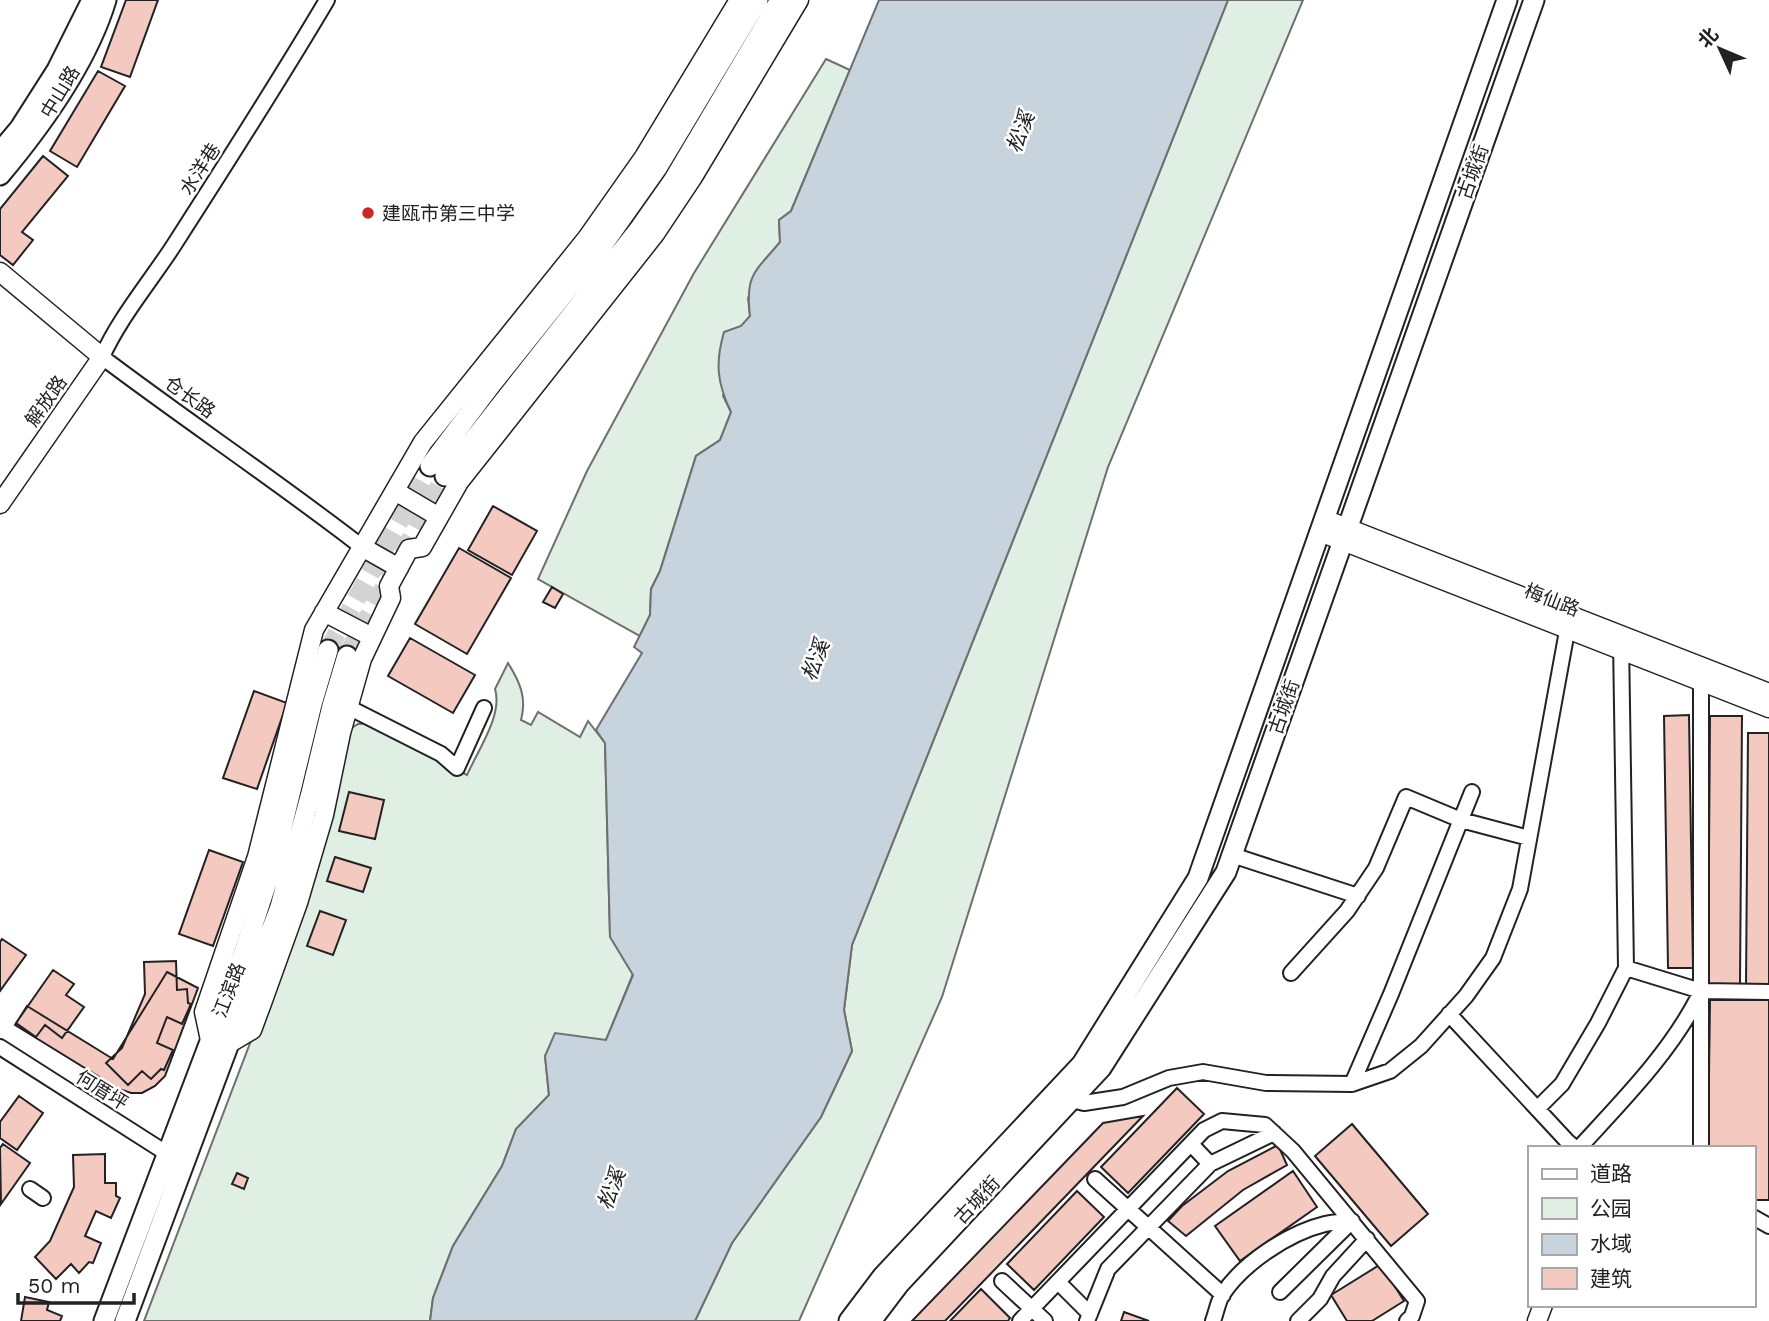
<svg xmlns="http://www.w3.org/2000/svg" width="1769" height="1321" viewBox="0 0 1769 1321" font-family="'Work Sans','Noto Sans SC',sans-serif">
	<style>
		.green { fill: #e0efe3; stroke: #6f6f6f; stroke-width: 2 }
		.water { fill: #c7d3dd; stroke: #6f6f6f; stroke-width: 2 }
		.building { fill: #f3c9c0; stroke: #222; stroke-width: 2 }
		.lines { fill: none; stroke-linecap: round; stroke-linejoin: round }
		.secondary-tunnel { stroke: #d3d3d3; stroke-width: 19; stroke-dasharray: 19 10; stroke-linecap: butt }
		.minor-casing { stroke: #222; stroke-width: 18 }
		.tertiary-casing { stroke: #222; stroke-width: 21 }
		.secondary-casing { stroke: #222; stroke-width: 23 }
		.minor { stroke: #fff; stroke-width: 14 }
		.tertiary { stroke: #fff; stroke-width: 18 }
		.secondary { stroke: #fff; stroke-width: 19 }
		.poi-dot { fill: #c62828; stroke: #fff; stroke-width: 2.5 }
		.labels { text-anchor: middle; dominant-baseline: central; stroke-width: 5; stroke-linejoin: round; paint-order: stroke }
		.street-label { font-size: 19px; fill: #222; stroke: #fff }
		.poi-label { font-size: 19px; fill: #222; stroke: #fff; text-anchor: start }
		.water-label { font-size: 21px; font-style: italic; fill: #222; stroke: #fff }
	</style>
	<rect width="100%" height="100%" fill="#fff"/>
	<path class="green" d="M1228,0H1303L1108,467L942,997L799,1321H695L732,1243L821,1117L852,1051L844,1010L852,945Z
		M826,59L850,70L791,211L779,220L780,242L748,298L750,316L742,326L723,396L731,412L720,440L696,456L660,571L651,589L650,615L640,636L538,579L587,471L694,273Z
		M508,663C520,682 527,698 521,720L531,725L538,712L580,737L588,721L605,743L610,936L633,974L606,1040L545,1056L549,1095L516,1129L502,1166L453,1246L433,1298L430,1321H144L289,941L347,731L358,724L371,723L467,775C478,750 503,715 495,689Z"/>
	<path class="water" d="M879,0H1228L852,945L844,1010L852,1051L821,1117L732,1243L695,1321H430L433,1298L453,1246L502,1166L516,1129L549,1095L545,1056L555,1033L606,1040L633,975L610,937L605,743L596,730L642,653L634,647L650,615L651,589L660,571L696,456L720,440L731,412C717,383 715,363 724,332L741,326L750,316C745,274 755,272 780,242L779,220L791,211Z"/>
	<path class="building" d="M126,0H158L130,77L101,67Z
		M98,71L125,86L77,167L50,151Z
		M43,156L68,176L22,232L33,240L13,265L0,255V209Z
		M493,506L537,531L512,575L468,550Z
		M459,548L511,578L467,654L415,624Z
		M552,587L563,594L555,608L543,602Z
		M410,638L475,675L453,713L388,676Z
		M254,691L287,703L257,789L223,778Z
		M1689,715L1693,968H1668L1664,716Z
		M1710,716H1742L1740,985H1708Z
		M1748,733H1769V986H1746Z
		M349,792L384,800L375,839L339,831Z
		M209,850L243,862L213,946L179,934Z
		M335,857L371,868L363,892L327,881Z
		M320,911L346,920L333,955L307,946Z
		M2,939L26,955L0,991V942Z
		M176,961L177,990L187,989L188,1003L191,1004L182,1024L167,1017L157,1043L173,1050L164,1070L161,1069L151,1079L142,1071L128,1085L106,1063L122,1048L145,994L144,962Z
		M53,970L74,984L66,995L84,1007L62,1038L45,1025L36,1037L16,1023Z
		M167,972L198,988L165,1076L155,1086L142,1093H131L119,1089L15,1025L27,1006L113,1059Z
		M1710,1000H1769V1200H1753V1148H1708Z
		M1177,1088L1204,1114L1128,1193L1101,1167Z
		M19,1096L43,1113L17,1150L0,1138V1122Z
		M1143,1116L945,1321H912L1103,1123Z
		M1352,1124L1428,1214L1391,1246L1315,1156Z
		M3,1144L30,1163L1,1204L0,1148Z
		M1278,1145L1287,1165L1243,1190L1186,1236L1168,1221L1182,1206L1228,1171Z
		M105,1154V1183H116V1196L120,1198L111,1218L96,1211L85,1236L101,1243L93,1263L89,1262L79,1273L71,1264L56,1279L35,1257L50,1241L74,1187L73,1155Z
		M1293,1171L1317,1207L1240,1261L1215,1226Z
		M237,1173L248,1178L244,1189L232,1184Z
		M1077,1191L1104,1217L1034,1290L1007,1264Z
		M1381,1264L1404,1301L1372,1321H1347L1331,1295Z
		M981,1289L1010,1318L1008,1321H950Z
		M25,1297L49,1302L47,1310L62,1316L60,1321H21Z
		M1124,1312L1149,1321H1121Z"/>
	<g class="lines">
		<path class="secondary-tunnel" d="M328,650L430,466
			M347,656L445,476"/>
		<g class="minor-casing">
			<path id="minor" d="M327,0C278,83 226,164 174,245C150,282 120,317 102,357C188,422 277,481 362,547
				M1701,672V1148
				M348,707L441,754L457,768L484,708
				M1232,855L1358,896
				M1626,968L1701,991L1769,992
				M1291,973L1347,911L1376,868L1406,797L1461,820L1529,838
				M1449,1014L1567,1141L1575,1148
				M0,1047L174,1158
				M1352,1084L1391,994L1472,792
				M1072,1100L1084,1103L1123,1097L1169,1078L1203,1072L1266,1083L1352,1084L1390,1071L1421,1046L1466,996L1493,958L1520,889L1569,620
				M1537,1109L1562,1084L1598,1023L1626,968L1621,640
				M1191,1144L1210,1164
				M1579,1148C1623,1100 1669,1054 1699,996
				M1095,1179L1223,1295
				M30,1189L43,1198
				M1753,1217L1769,1226
				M1002,1281L1045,1321
				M1058,1282L1090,1314
				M1280,1292L1352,1221
				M1020,1321L1204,1130L1222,1121L1265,1125L1293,1151L1417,1301L1412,1316L1407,1321
				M1087,1321L1108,1269L1210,1164L1274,1133
				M1213,1321C1216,1313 1218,1302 1222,1295C1242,1264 1288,1233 1325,1224C1334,1222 1343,1222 1352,1221
				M1298,1321L1320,1299L1333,1276L1367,1239"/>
		</g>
		<g class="tertiary-casing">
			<path id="tertiary" d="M0,272L102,357L0,504
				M395,491L439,517
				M1324,519L1769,693
				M1320,532L1769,708
				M362,547L399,568
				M324,612L372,637
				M210,1040L204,1012L257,857L314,630L423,442L587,238L644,157L739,0
				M230,1043L252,1030L262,1003L298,903L324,815L341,733L362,659L391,598L389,586L409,549L422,547L459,482L655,234L693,177L799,0
				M1537,1321L1543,1305"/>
		</g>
		<g class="secondary-casing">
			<path id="secondary" d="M0,152L20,128L57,70L92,0
				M0,175C42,125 87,63 106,0
				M430,466L490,386L599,250L657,168L758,0
				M445,476L640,228L673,181L780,0
				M104,1321L244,952L273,864L312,704L328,650
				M125,1321L280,907L311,793L332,706L347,656
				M849,1321L883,1276L1082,1064L1198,878L1507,0
				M871,1321L899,1284L1101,1068L1226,872L1534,0"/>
		</g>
		<use href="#minor" class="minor"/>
		<use href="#tertiary" class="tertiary"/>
		<use href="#secondary" class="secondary"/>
	</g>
	<circle class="poi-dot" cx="368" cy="213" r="7"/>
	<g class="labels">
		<g class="street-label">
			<text transform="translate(60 92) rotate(-59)">中山路</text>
			<text transform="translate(200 169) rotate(-57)">水洋巷</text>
			<text transform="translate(1473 172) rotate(-71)">古城街</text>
			<text transform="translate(190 397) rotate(36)">仓长路</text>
			<text transform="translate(46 401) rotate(-55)">解放路</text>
			<text transform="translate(1552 600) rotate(21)">梅仙路</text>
			<text transform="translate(1284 707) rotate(-71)">古城街</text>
			<text transform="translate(229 990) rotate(-69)">江滨路</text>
			<text transform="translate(102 1090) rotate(32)">何厝坪</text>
			<text transform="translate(977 1200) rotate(-47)">古城街</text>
		</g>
		<g class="poi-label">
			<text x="382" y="213">建瓯市第三中学</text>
		</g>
		<g class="water-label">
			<text transform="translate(1020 132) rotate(-69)">松溪</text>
			<text transform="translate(815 660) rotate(-69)">松溪</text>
			<text transform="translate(611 1189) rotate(-69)">松溪</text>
		</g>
	</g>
	<rect x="1528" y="1146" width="228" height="161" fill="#ffffff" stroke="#a7a7a7" stroke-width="2"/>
	<rect x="1542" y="1169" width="35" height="10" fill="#ffffff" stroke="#a7a7a7" stroke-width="2"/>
	<text x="1590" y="1181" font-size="21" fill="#222222">道路</text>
	<rect x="1542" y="1198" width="35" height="21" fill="#e0efe3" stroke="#a7a7a7" stroke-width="2"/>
	<text x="1590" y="1216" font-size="21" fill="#222222">公园</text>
	<rect x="1542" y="1234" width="35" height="21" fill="#c7d3dd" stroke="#a7a7a7" stroke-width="2"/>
	<text x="1590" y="1251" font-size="21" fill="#222222">水域</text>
	<rect x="1542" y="1268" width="35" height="21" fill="#f3c9c0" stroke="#a7a7a7" stroke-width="2"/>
	<text x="1590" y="1286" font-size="21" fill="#222222">建筑</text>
	<g transform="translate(1720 49) rotate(314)" stroke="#ffffff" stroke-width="5" paint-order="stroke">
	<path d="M0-5L12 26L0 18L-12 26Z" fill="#222222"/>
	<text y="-10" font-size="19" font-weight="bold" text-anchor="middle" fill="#222222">北</text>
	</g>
	<path d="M18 1293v10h116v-10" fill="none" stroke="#222222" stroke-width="3.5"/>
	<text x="28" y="1293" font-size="21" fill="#222222" stroke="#ffffff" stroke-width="5" paint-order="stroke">50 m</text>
</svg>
